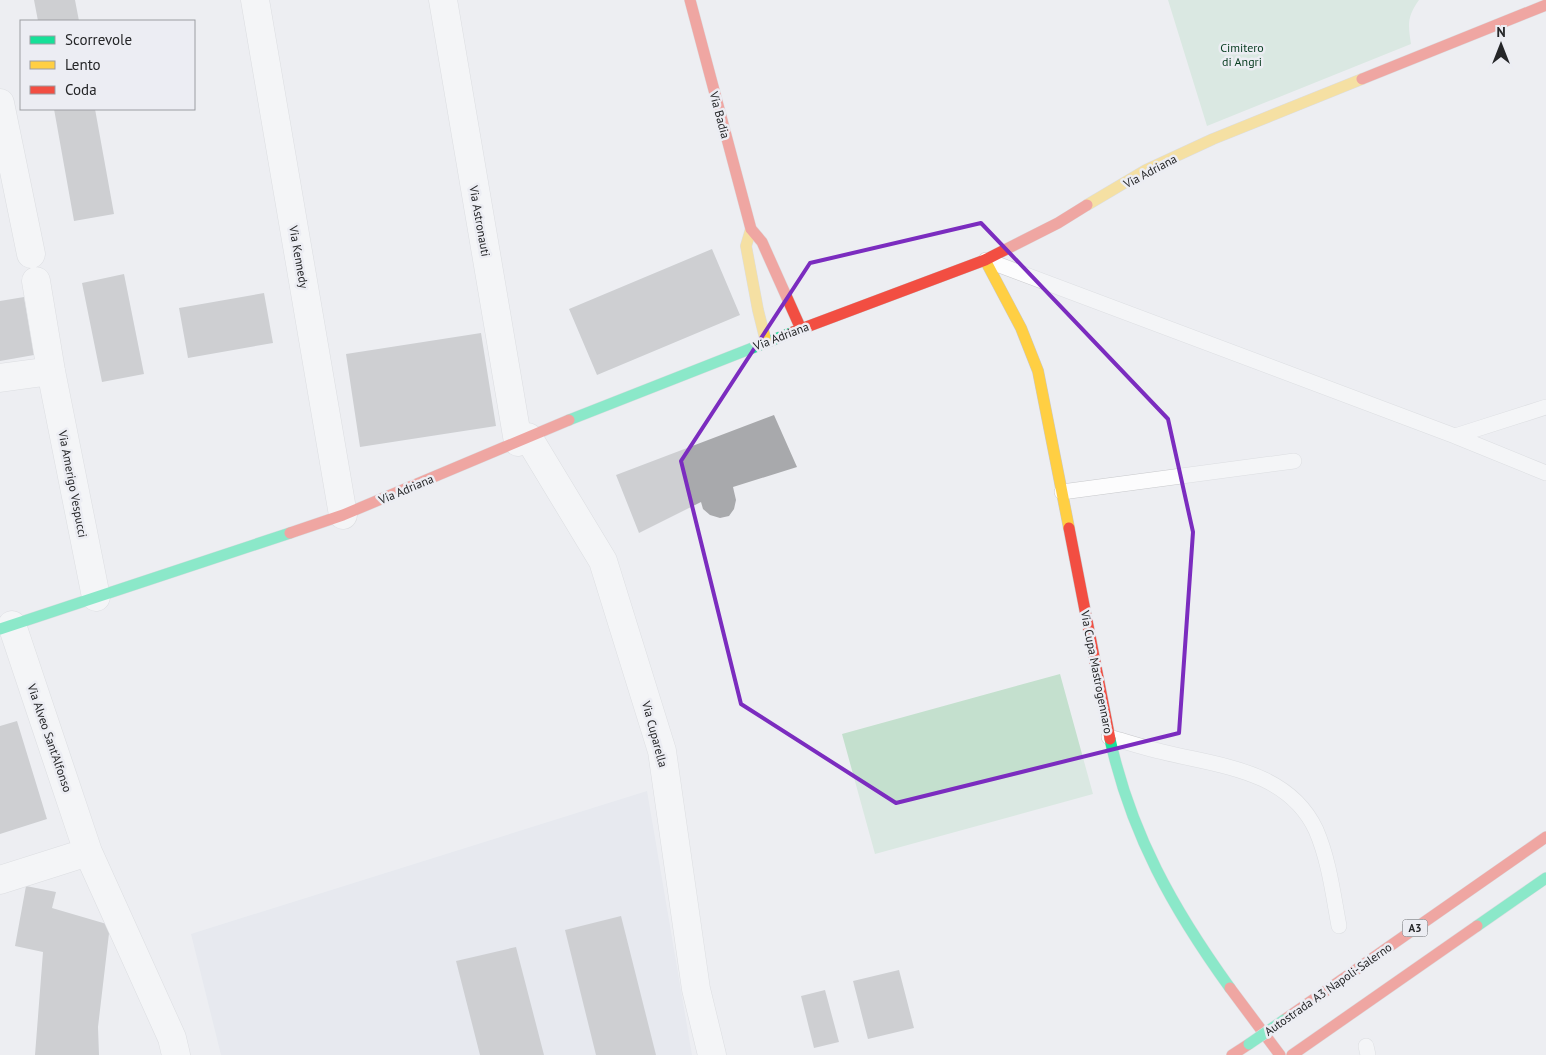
<svg xmlns="http://www.w3.org/2000/svg" width="1546" height="1055" viewBox="0 0 1546 1055" font-family="'PT Sans',sans-serif">
	<style>
		.built { fill: #dfe2eb }
		.green { fill: #c4e0ce }
		.building { fill: #a8a9ac }
		.lines { fill: none; stroke-linecap: round; stroke-linejoin: round }
		.lane-casing { stroke: #c8c9cc; stroke-width: 16 }
		.street-casing { stroke: #c8c9cc; stroke-width: 29 }
		.fast-casing { stroke: #c8c9cc; stroke-width: 12 }
		.slow-casing { stroke: #c8c9cc; stroke-width: 12 }
		.jam-casing { stroke: #c8c9cc; stroke-width: 12 }
		.lane { stroke: #fcfcfd; stroke-width: 15 }
		.street { stroke: #fcfcfd; stroke-width: 28 }
		.fast { stroke: #16e098; stroke-width: 11 }
		.slow { stroke: #ffcf43; stroke-width: 11 }
		.jam { stroke: #f24e42; stroke-width: 11 }
		.fast-bridge-casing { stroke: #c8c9cc; stroke-width: 12; stroke-linecap: butt }
		.fast-bridge { stroke: #16e098; stroke-width: 11 }
		.marked { fill: none; stroke: #7b2cbf; stroke-width: 4; stroke-linejoin: round }
		.labels { text-anchor: middle; dominant-baseline: central; stroke-width: 5; stroke-linejoin: round; paint-order: stroke }
		.shield { fill: #ecedf3; stroke: #616265; stroke-width: 1 }
		.shield-label { font-size: 11px; font-weight: bold; fill: #252628 }
		.park-label { font-size: 12px; fill: #053a1e; stroke: #ecedf3 }
		.street-label { font-size: 12px; fill: #252628; stroke: #ecedf3 }
	</style>
	<rect width="100%" height="100%" fill="#edeef2"/>
	<path class="built" d="M647,791L692,1055H221L191,934Z"/>
	<path class="green" d="M1168,0H1419C1407,17 1408,24 1411,44L1207,126Z
		M1060,674L1093,794L875,854L842,734Z"/>
	<path class="building" d="M34,0H75L79,21H38Z
		M54,109H95L114,214L74,221Z
		M712,249L740,315L597,375L569,309Z
		M124,274L144,374L102,382L82,283Z
		M264,293L273,343L188,358L179,308Z
		M24,297L34,355L0,361V301Z
		M481,333L496,426L360,447L346,354Z
		M774,415L797,467L733,487L736,500L734,509L729,516L720,518L710,515L703,509L701,502L639,533L616,475Z
		M17,721L47,819L0,834V726Z
		M26,886L56,892L52,908L110,925L98,1027L99,1055H35L43,952L15,946Z
		M621,916L656,1055H596L565,930Z
		M516,947L544,1055H480L456,961Z
		M899,970L914,1028L868,1039L853,981Z
		M825,990L839,1042L814,1048L801,996Z"/>
	<g class="lines">
		<g class="lane-casing">
			<path id="lane" d="M986,260L1455,436L1546,473
				M1455,436L1546,407
				M1062,492L1294,461
				M1109,737C1127,742 1145,748 1163,752C1219,766 1288,770 1316,830C1329,860 1333,894 1339,926
				M1366,1046L1368,1055"/>
		</g>
		<g class="street-casing">
			<path id="street" d="M255,0L343,515
				M443,0L518,442
				M0,103L31,254
				M36,281L51,371L96,597
				M0,378L51,371
				M528,437L603,561L662,751L696,989L712,1055
				M88,852L172,1038L176,1055
				M0,880L88,852L12,625"/>
		</g>
		<g class="fast-casing">
			<path id="fast" d="M569,420L793,332
				M0,629L290,533
				M1110,739C1131,834 1173,909 1230,988
				M1477,926L1546,878"/>
		</g>
		<g class="slow-casing">
			<path id="slow" d="M1087,205L1146,170L1213,139L1362,79
				M751,229L746,246L758,310L766,342
				M985,260L1021,328L1038,371L1069,528"/>
		</g>
		<g class="jam-casing">
			<path id="jam" d="M690,0L751,229L762,242L801,329
				M1362,79L1546,5
				M793,332L985,260L1058,223L1087,205
				M1069,528L1110,739
				M290,533L343,515L569,420
				M1230,988L1280,1055
				M1284,1020L1546,837
				M1232,1055L1249,1044
				M1292,1055L1477,926"/>
		</g>
		<use href="#lane" class="lane"/>
		<use href="#street" class="street"/>
		<use href="#fast" class="fast"/>
		<use href="#slow" class="slow"/>
		<use href="#jam" class="jam"/>
		<g class="fast-bridge-casing">
			<path id="fast-bridge" d="M1249,1044L1284,1020"/>
		</g>
		<use href="#fast-bridge" class="fast-bridge"/>
	</g>
	<path d="M0 0H1546V1055H0ZM981,223L1168,419L1193,532L1179,733L896,803L741,704L681,461L810,263Z" fill="#edeef2" fill-opacity=".55" fill-rule="evenodd"/>
	<path class="marked" d="M981,223L1168,419L1193,532L1179,733L896,803L741,704L681,461L810,263Z"/>
	<g class="labels">
		<rect class="shield" x="1402.5" y="919.5" width="25" height="17" rx="4"/>
		<g class="shield-label">
			<text x="1415" y="928">A3</text>
		</g>
		<g class="park-label">
			<text x="1242" y="47">Cimitero<tspan x="1242" dy="14">di Angri</tspan></text>
		</g>
		<g class="street-label">
			<text transform="translate(720 115) rotate(75)">Via Badia</text>
			<text transform="translate(1150 171) rotate(-28)">Via Adriana</text>
			<text transform="translate(480 221) rotate(80)">Via Astronauti</text>
			<text transform="translate(299 257) rotate(80)">Via Kennedy</text>
			<text transform="translate(781 336) rotate(-21)">Via Adriana</text>
			<text transform="translate(73 484) rotate(79)">Via Amerigo Vespucci</text>
			<text transform="translate(406 489) rotate(-23)">Via Adriana</text>
			<text transform="translate(1097 672) rotate(79)">Via Cupa Mastrogennaro</text>
			<text transform="translate(655 734) rotate(75)">Via Cuparella</text>
			<text transform="translate(50 738) rotate(71)">Via Alveo Sant'Alfonso</text>
			<text transform="translate(1328 989) rotate(-35)">Autostrada A3 Napoli-Salerno</text>
		</g>
	</g>
	<rect x="20" y="20" width="175" height="90" fill="#ecedf3" stroke="#9c9da2"/>
	<rect x="30" y="36" width="25" height="8" fill="#16e098" stroke="#9c9da2"/>
	<text x="65" y="45" font-size="15" fill="#252628">Scorrevole</text>
	<rect x="30" y="61" width="25" height="8" fill="#ffcf43" stroke="#9c9da2"/>
	<text x="65" y="70" font-size="15" fill="#252628">Lento</text>
	<rect x="30" y="86" width="25" height="8" fill="#f24e42" stroke="#9c9da2"/>
	<text x="65" y="95" font-size="15" fill="#252628">Coda</text>
	<g transform="translate(1501 45)" stroke="#ecedf3" stroke-width="4" paint-order="stroke">
	<path d="M0-4L9 19L0 12L-9 19Z" fill="#252628"/>
	<text y="-8" font-size="14" font-weight="bold" text-anchor="middle" fill="#252628">N</text>
	</g>
</svg>
